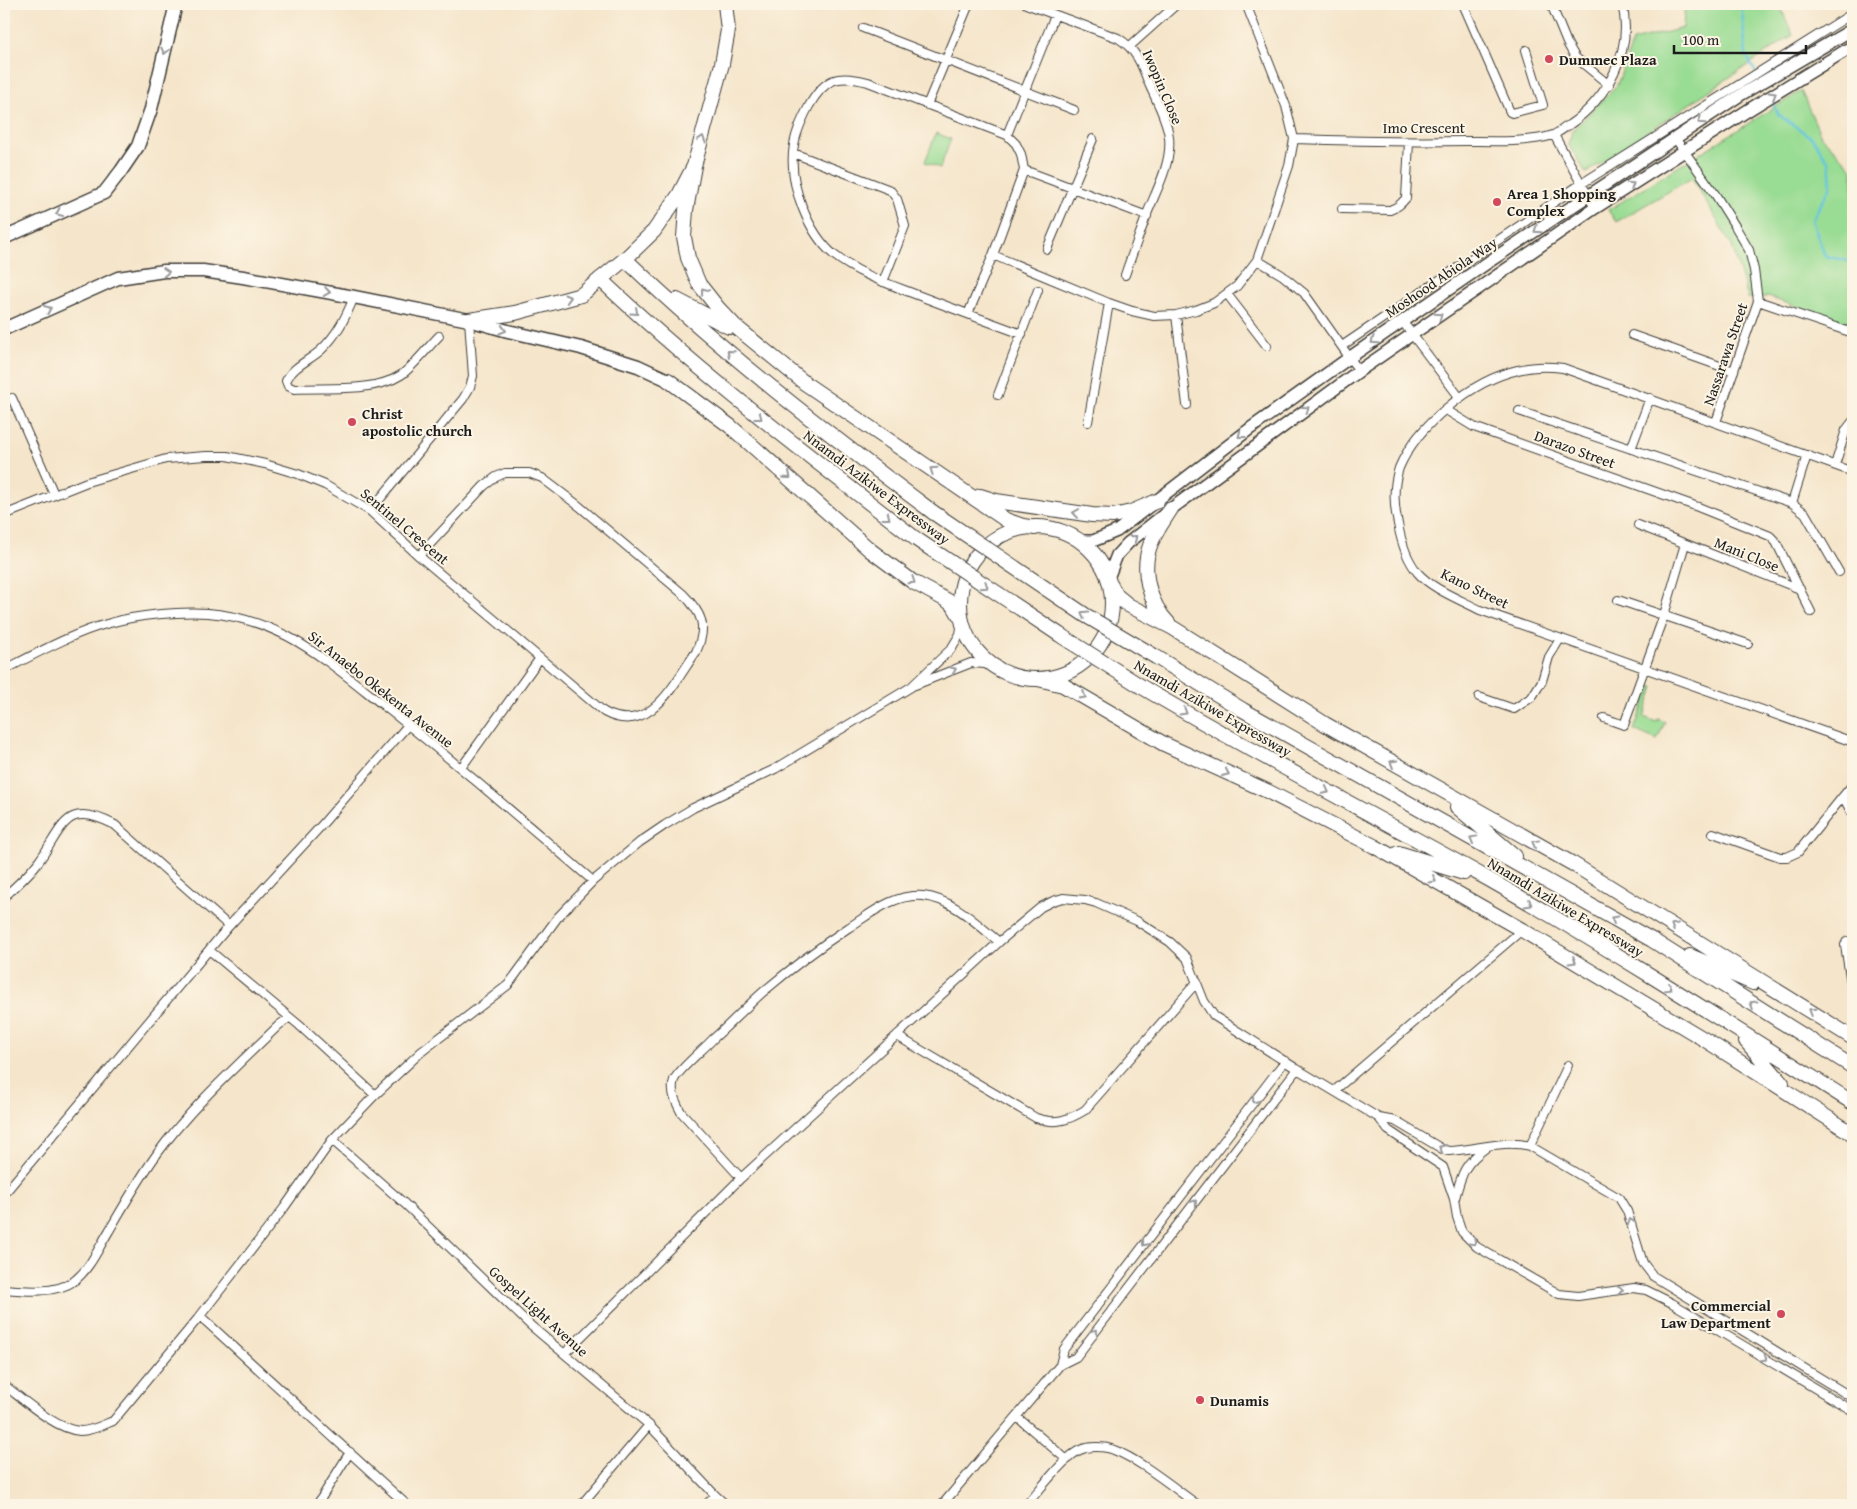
<svg xmlns="http://www.w3.org/2000/svg" width="1857" height="1509" viewBox="0 0 1857 1509" font-family="'Gentium Book Plus',serif">
	<style>
		.green { fill: #99dc93; stroke: #5a7c58 }
		.lines { fill: none; stroke-linecap: round; stroke-linejoin: round }
		.stream { stroke: #61c4df; stroke-width: 2.5 }
		.street-casing { stroke: #3d3a36; stroke-width: 10 }
		.secondary-casing { stroke: #3d3a36; stroke-width: 14 }
		.primary-casing { stroke: #3d3a36; stroke-width: 15 }
		.highway-casing { stroke: #3d3a36; stroke-width: 16 }
		.street { stroke: #fff; stroke-width: 8 }
		.secondary { stroke: #fff; stroke-width: 11 }
		.primary { stroke: #fff; stroke-width: 12 }
		.highway { stroke: #fff; stroke-width: 14 }
		.highway-bridge-casing { stroke: #3d3a36; stroke-width: 16; stroke-linecap: butt }
		.highway-bridge { stroke: #fff; stroke-width: 14 }
		.oneway { stroke: #999 }
		.poi-dot { fill: #d1495b; stroke: #fcf5e5; stroke-width: 2 }
		.labels { text-anchor: middle; dominant-baseline: central; stroke-width: 4; stroke-linejoin: round; paint-order: stroke }
		.poi-label { font-size: 15px; font-weight: bold; fill: #1c1c1c; stroke: #fcf5e5; text-anchor: start }
		.street-label { font-size: 15px; fill: #1c1c1c; stroke: #fcf5e5 }
	</style>
	<rect width="100%" height="100%" fill="#fcf5e5"/>
	<filter id="ink" filterUnits="userSpaceOnUse"><feTurbulence type="fractalNoise" baseFrequency=".02" numOctaves="2"/><feDisplacementMap in="SourceGraphic" scale="10" xChannelSelector="R" yChannelSelector="G"/><feConvolveMatrix kernelMatrix="1 2 1 2 8 2 1 2 1" color-interpolation-filters="sRGB"/></filter>
	<filter id="wash" filterUnits="userSpaceOnUse"><feTurbulence type="fractalNoise" baseFrequency=".0096" numOctaves="4" result="noise"/><feDisplacementMap in="SourceGraphic" scale="20" xChannelSelector="R" yChannelSelector="G"/><feGaussianBlur stdDeviation="1.12" result="paint"/><feColorMatrix in="noise" values="0 0 0 0 0 0 0 0 0 0 0 0 0 0 0 0 0 1.4 0 .05"/><feComposite in="paint" operator="in"/></filter>
	<g filter="url(#wash)">
		<rect width="100%" height="100%" fill="#f5e5ca"/>
		<path class="green" d="M1685,4H1779L1793,35L1586,173L1568,144L1573,130L1617,85L1633,41L1683,28Z
			M1801,91L1821,136L1853,169V325L1768,297L1748,298L1732,246L1692,178L1616,222L1608,210Z
			M936,133L951,139L940,168L925,162Z
			M1650,686L1654,687L1644,717L1656,722L1658,719L1665,722L1657,740L1634,730Z"/>
		<g class="lines">
			<path class="stream" d="M1738,4L1742,11L1746,55L1760,80
				M1771,100L1779,115L1812,138L1829,162L1831,186L1812,220L1825,256L1853,262"/>
		</g>
	</g>
	<g filter="url(#ink)">
		<g class="lines">
			<g class="street-casing">
				<path id="street" d="M1026,4L1118,38C1136,49 1142,65 1149,84C1156,100 1167,119 1169,137C1172,163 1156,191 1147,214C1140,234 1132,254 1125,275
					M1463,4L1510,112L1512,113L1543,105L1526,50
					M1551,4L1567,43L1575,57L1609,85
					M863,28L1074,110
					M1130,46L1177,4
					M927,105L969,4
					M1007,135L1055,15
					M1554,135L1595,208
					M1675,138L1715,194L1735,226L1749,250L1754,270L1758,301L1716,422
					M1294,139C1352,141 1409,142 1466,141C1491,141 1529,143 1553,135C1558,133 1564,128 1569,125C1607,99 1634,51 1622,4
					M793,153L890,190L897,199L905,226L883,282
					M1024,170L1147,216
					M1342,209L1390,210C1398,207 1401,204 1406,198L1409,142
					M1047,249L1093,139
					M993,255L1109,303L1132,311L1154,316L1176,315L1196,310L1214,303L1237,286L1257,260L1289,166L1294,139L1286,106L1246,4
					M1257,260L1282,275L1304,293L1359,371
					M1227,294L1267,346
					M354,297C346,317 337,335 321,350C310,360 292,367 286,381L288,386L294,389C326,387 373,393 401,375C412,368 429,346 439,336
					M1758,301L1853,333
					M968,314L993,255L1024,170L1021,154L1016,144L1007,135L868,82C837,74 825,78 809,106C801,121 794,136 793,153C790,186 808,233 834,255C857,273 886,283 912,293C949,307 986,321 1022,334
					M1176,315L1187,405
					M1402,321L1460,398
					M1632,335L1734,371
					M1342,346L1581,184L1853,13
					M998,395L1038,290
					M12,398L54,494
					M1446,410L1474,427L1698,507L1770,536L1776,542L1811,612
					M1519,411L1792,503L1805,513L1839,572
					M1088,422L1109,303
					M1631,449L1650,398
					M1835,465L1846,430L1853,421
					M1853,472L1563,368C1548,366 1533,366 1518,370C1473,380 1417,425 1399,468C1393,486 1394,507 1398,524C1401,541 1407,560 1418,573C1432,589 1461,600 1480,610L1853,742
					M1792,503L1807,455
					M370,511L463,399L470,387L473,376L469,320
					M4,515L87,482L166,459L206,456H227L265,464L298,474L325,485L370,511L419,556L604,712C650,737 674,683 696,652C708,626 702,613 683,594L579,506L542,478L529,473H505L496,477L484,486L419,556
					M1638,525L1800,589
					M1618,600L1748,644
					M4,670C37,653 75,632 110,623C137,615 180,611 208,613C235,615 263,624 287,636C323,655 356,684 388,709C458,764 525,823 593,881
					M915,685L971,663L985,664L997,668
					M1479,697L1514,709L1532,697L1542,681L1549,657L1560,639
					M1604,718L1624,725L1664,615L1685,544
					M461,768L540,658
					M1843,796L1853,816
					M1713,833L1780,857H1787L1798,852L1853,784
					M4,897C16,886 29,875 39,861C64,827 65,799 115,825L229,926
					M1853,944L1847,941L1845,945L1853,996
					M209,950L299,1025L375,1095
					M897,1036L1036,1118C1054,1125 1069,1120 1085,1110L1197,982
					M1334,1091L1522,930
					M1379,1118L1388,1130L1443,1167L1454,1199L1457,1217L1462,1232L1477,1247L1559,1294L1578,1296L1634,1288L1646,1290L1672,1303L1853,1411
					M332,1140L405,1204L530,1325L649,1425L715,1495L726,1505
					M1530,1146L1568,1065
					M741,1178L681,1112C676,1102 670,1092 674,1080C678,1070 705,1048 713,1039C730,1024 746,1007 763,992C790,969 818,948 848,928C870,914 895,893 923,896C953,899 977,924 999,942
					M4,1194L229,926L320,827L408,725
					M1455,1198C1462,1172 1465,1163 1487,1147
					M4,1289C25,1291 56,1294 74,1281C90,1269 99,1247 109,1231C124,1205 139,1179 157,1154C191,1107 238,1065 279,1025L289,1018
					M200,1316L407,1505
					M565,1353L741,1178L999,942L1041,907L1053,901L1063,898L1085,900L1096,903L1137,921L1170,942L1187,958L1204,1001L1214,1016L1297,1069L1379,1118L1395,1121L1444,1150L1449,1151C1476,1150 1503,1139 1530,1146L1619,1198L1627,1211L1643,1263L1653,1276L1853,1398
					M1060,1365L1064,1349L1285,1061
					M4,1385C23,1399 56,1430 80,1431C92,1431 103,1425 113,1421L200,1316L284,1208L332,1140L375,1095L421,1052L508,985L558,917L593,881L640,842L665,825L693,808L775,769L911,687L951,649L960,634L962,622
					M1017,1417L1067,1460
					M317,1505L350,1452
					M581,1505L649,1425
					M706,1505L715,1495
					M942,1505L1060,1365L1076,1357L1297,1069
					M1026,1505C1037,1493 1066,1455 1080,1450C1088,1446 1105,1446 1114,1450C1140,1460 1174,1488 1198,1505"/>
			</g>
			<g class="secondary-casing">
				<path id="secondary" d="M1079,541H1093L1117,531L1251,428L1349,358L1490,261L1742,94L1853,29
					M1108,578L1117,555L1128,543L1171,509L1359,371L1595,208L1750,109L1853,46"/>
			</g>
			<g class="primary-casing">
				<path id="primary" d="M4,238L104,193L121,171L138,146L151,109L176,4
					M4,329L118,278L164,271H203L243,277L354,297L469,320L508,331L581,348L638,366L668,380"/>
			</g>
			<g class="highway-casing">
				<path id="highway" d="M694,166L686,210L684,237L688,258L699,284L718,308L736,327L806,384L1006,520L1023,526L1035,528
					M625,259C721,351 827,433 934,513
					M600,279C699,373 808,455 916,539
					M677,300L729,327
					M469,320L515,313L581,295L625,259L654,231L679,195L694,166L722,64L728,30L725,4
					M668,380L730,426L870,550L913,582L948,601L954,606L961,618
					M980,496L996,501L1092,515L1113,516L1131,512L1157,501
					M960 603a76 76 0 1 1 152 0a76 76 0 1 1-152 0Z
					M1110,584L1117,596L1128,605L1173,628L1325,724L1573,864L1853,1038
					M1169,624C1149,603 1140,570 1151,543C1156,531 1164,520 1171,509
					M1156,657L1243,710L1652,940L1853,1067
					M1038,679L1063,685L1164,744L1267,791L1374,846L1522,930L1707,1041L1853,1134
					M1142,687C1256,755 1374,815 1490,880C1613,950 1733,1027 1853,1103
					M1457,807L1515,856
					M1398,853L1464,873
					M1690,956L1753,983
					M1746,1041L1782,1083"/>
			</g>
			<use href="#street" class="street"/>
			<use href="#secondary" class="secondary"/>
			<use href="#primary" class="primary"/>
			<use href="#highway" class="highway"/>
			<g class="highway-bridge-casing">
				<path id="highway-bridge" d="M934,513L1085,615L1156,657
					M916,539L1060,635L1142,687"/>
			</g>
			<use href="#highway-bridge" class="highway-bridge"/>
		</g>
		<defs><path id="oneway-chevron" d="M-2-3.5L2.5 0L-2 3.5" fill="none" stroke-width="1.6" stroke-linecap="round" stroke-linejoin="round" transform="scale(1.25)"/></defs>
		<g class="oneway">
			<use href="#oneway-chevron" transform="translate(165 51) rotate(103)"/>
			<use href="#oneway-chevron" transform="translate(1773 95) rotate(-31)"/>
			<use href="#oneway-chevron" transform="translate(1701 121) rotate(147)"/>
			<use href="#oneway-chevron" transform="translate(702 139) rotate(-73)"/>
			<use href="#oneway-chevron" transform="translate(1631 185) rotate(-33)"/>
			<use href="#oneway-chevron" transform="translate(59 213) rotate(156)"/>
			<use href="#oneway-chevron" transform="translate(1537 230) rotate(146)"/>
			<use href="#oneway-chevron" transform="translate(166 272) rotate(-4)"/>
			<use href="#oneway-chevron" transform="translate(704 291) rotate(-128)"/>
			<use href="#oneway-chevron" transform="translate(327 292) rotate(9)"/>
			<use href="#oneway-chevron" transform="translate(568 298) rotate(-16)"/>
			<use href="#oneway-chevron" transform="translate(48 309) rotate(-24)"/>
			<use href="#oneway-chevron" transform="translate(635 312) rotate(42)"/>
			<use href="#oneway-chevron" transform="translate(1439 316) rotate(-35)"/>
			<use href="#oneway-chevron" transform="translate(503 330) rotate(16)"/>
			<use href="#oneway-chevron" transform="translate(1374 341) rotate(146)"/>
			<use href="#oneway-chevron" transform="translate(730 353) rotate(-139)"/>
			<use href="#oneway-chevron" transform="translate(1306 409) rotate(-36)"/>
			<use href="#oneway-chevron" transform="translate(759 417) rotate(38)"/>
			<use href="#oneway-chevron" transform="translate(1241 435) rotate(142)"/>
			<use href="#oneway-chevron" transform="translate(933 470) rotate(-146)"/>
			<use href="#oneway-chevron" transform="translate(788 476) rotate(41)"/>
			<use href="#oneway-chevron" transform="translate(1076 513) rotate(-172)"/>
			<use href="#oneway-chevron" transform="translate(887 517) rotate(38)"/>
			<use href="#oneway-chevron" transform="translate(1134 538) rotate(-39)"/>
			<use href="#oneway-chevron" transform="translate(912 581) rotate(34)"/>
			<use href="#oneway-chevron" transform="translate(985 586) rotate(34)"/>
			<use href="#oneway-chevron" transform="translate(1084 614) rotate(-148)"/>
			<use href="#oneway-chevron" transform="translate(953 670) rotate(-23)"/>
			<use href="#oneway-chevron" transform="translate(1083 696) rotate(31)"/>
			<use href="#oneway-chevron" transform="translate(1184 712) rotate(31)"/>
			<use href="#oneway-chevron" transform="translate(1393 763) rotate(-150)"/>
			<use href="#oneway-chevron" transform="translate(1226 773) rotate(24)"/>
			<use href="#oneway-chevron" transform="translate(1326 791) rotate(28)"/>
			<use href="#oneway-chevron" transform="translate(1473 839) rotate(-151)"/>
			<use href="#oneway-chevron" transform="translate(1535 843) rotate(-151)"/>
			<use href="#oneway-chevron" transform="translate(1433 880) rotate(30)"/>
			<use href="#oneway-chevron" transform="translate(1529 904) rotate(31)"/>
			<use href="#oneway-chevron" transform="translate(1614 919) rotate(-150)"/>
			<use href="#oneway-chevron" transform="translate(1674 926) rotate(-148)"/>
			<use href="#oneway-chevron" transform="translate(1573 961) rotate(31)"/>
			<use href="#oneway-chevron" transform="translate(1669 988) rotate(31)"/>
			<use href="#oneway-chevron" transform="translate(1753 1004) rotate(-148)"/>
			<use href="#oneway-chevron" transform="translate(1812 1011) rotate(-147)"/>
			<use href="#oneway-chevron" transform="translate(1255 1100) rotate(128)"/>
			<use href="#oneway-chevron" transform="translate(1442 1148) rotate(-155)"/>
			<use href="#oneway-chevron" transform="translate(1194 1203) rotate(-52)"/>
			<use href="#oneway-chevron" transform="translate(1631 1222) rotate(-109)"/>
			<use href="#oneway-chevron" transform="translate(1473 1242) rotate(43)"/>
			<use href="#oneway-chevron" transform="translate(1145 1243) rotate(128)"/>
			<use href="#oneway-chevron" transform="translate(1620 1290) rotate(-9)"/>
			<use href="#oneway-chevron" transform="translate(1095 1332) rotate(-53)"/>
			<use href="#oneway-chevron" transform="translate(1764 1358) rotate(31)"/>
		</g>
	</g>
	<g class="poi-dot">
		<circle cx="1549" cy="59" r="5"/>
		<circle cx="1497" cy="202" r="5"/>
		<circle cx="352" cy="422" r="5"/>
		<circle cx="1781" cy="1314" r="5"/>
		<circle cx="1200" cy="1400" r="5"/>
	</g>
	<g class="labels">
		<g class="poi-label">
			<text x="1559" y="59">Dummec Plaza</text>
			<text x="1507" y="193">Area 1 Shopping<tspan x="1507" dy="17">Complex</tspan></text>
			<text x="362" y="413">Christ<tspan x="362" dy="17">apostolic church</tspan></text>
			<text x="1771" y="1305" text-anchor="end">Commercial<tspan x="1771" dy="17">Law Department</tspan></text>
			<text x="1210" y="1400">Dunamis</text>
		</g>
		<g class="street-label">
			<text transform="translate(1163 87) rotate(67)">Iwopin Close</text>
			<text x="1424" y="127">Imo Crescent</text>
			<text transform="translate(1441 277) rotate(-34)">Moshood Abiola Way</text>
			<text transform="translate(1725 354) rotate(-71)">Nassarawa Street</text>
			<text transform="translate(1575 449) rotate(20)">Darazo Street</text>
			<text transform="translate(877 487) rotate(37)">Nnamdi Azikiwe Expressway</text>
			<text transform="translate(405 526) rotate(40)">Sentinel Crescent</text>
			<text transform="translate(1747 554) rotate(22)">Mani Close</text>
			<text transform="translate(1475 588) rotate(26)">Kano Street</text>
			<text transform="translate(381 689) rotate(38)">Sir Anaebo Okekenta Avenue</text>
			<text transform="translate(1213 708) rotate(30)">Nnamdi Azikiwe Expressway</text>
			<text transform="translate(1566 907) rotate(31)">Nnamdi Azikiwe Expressway</text>
			<text transform="translate(539 1311) rotate(42)">Gospel Light Avenue</text>
		</g>
	</g>
	<rect width="1857" height="1509" fill="none" stroke="#fcf5e5" stroke-width="20"/>
	<path d="M1674 45v8h132v-8" fill="none" stroke="#1c1c1c" stroke-width="2.5"/>
	<text x="1682" y="45" font-size="15" fill="#1c1c1c" stroke="#fcf5e5" stroke-width="4" paint-order="stroke">100 m</text>
</svg>
